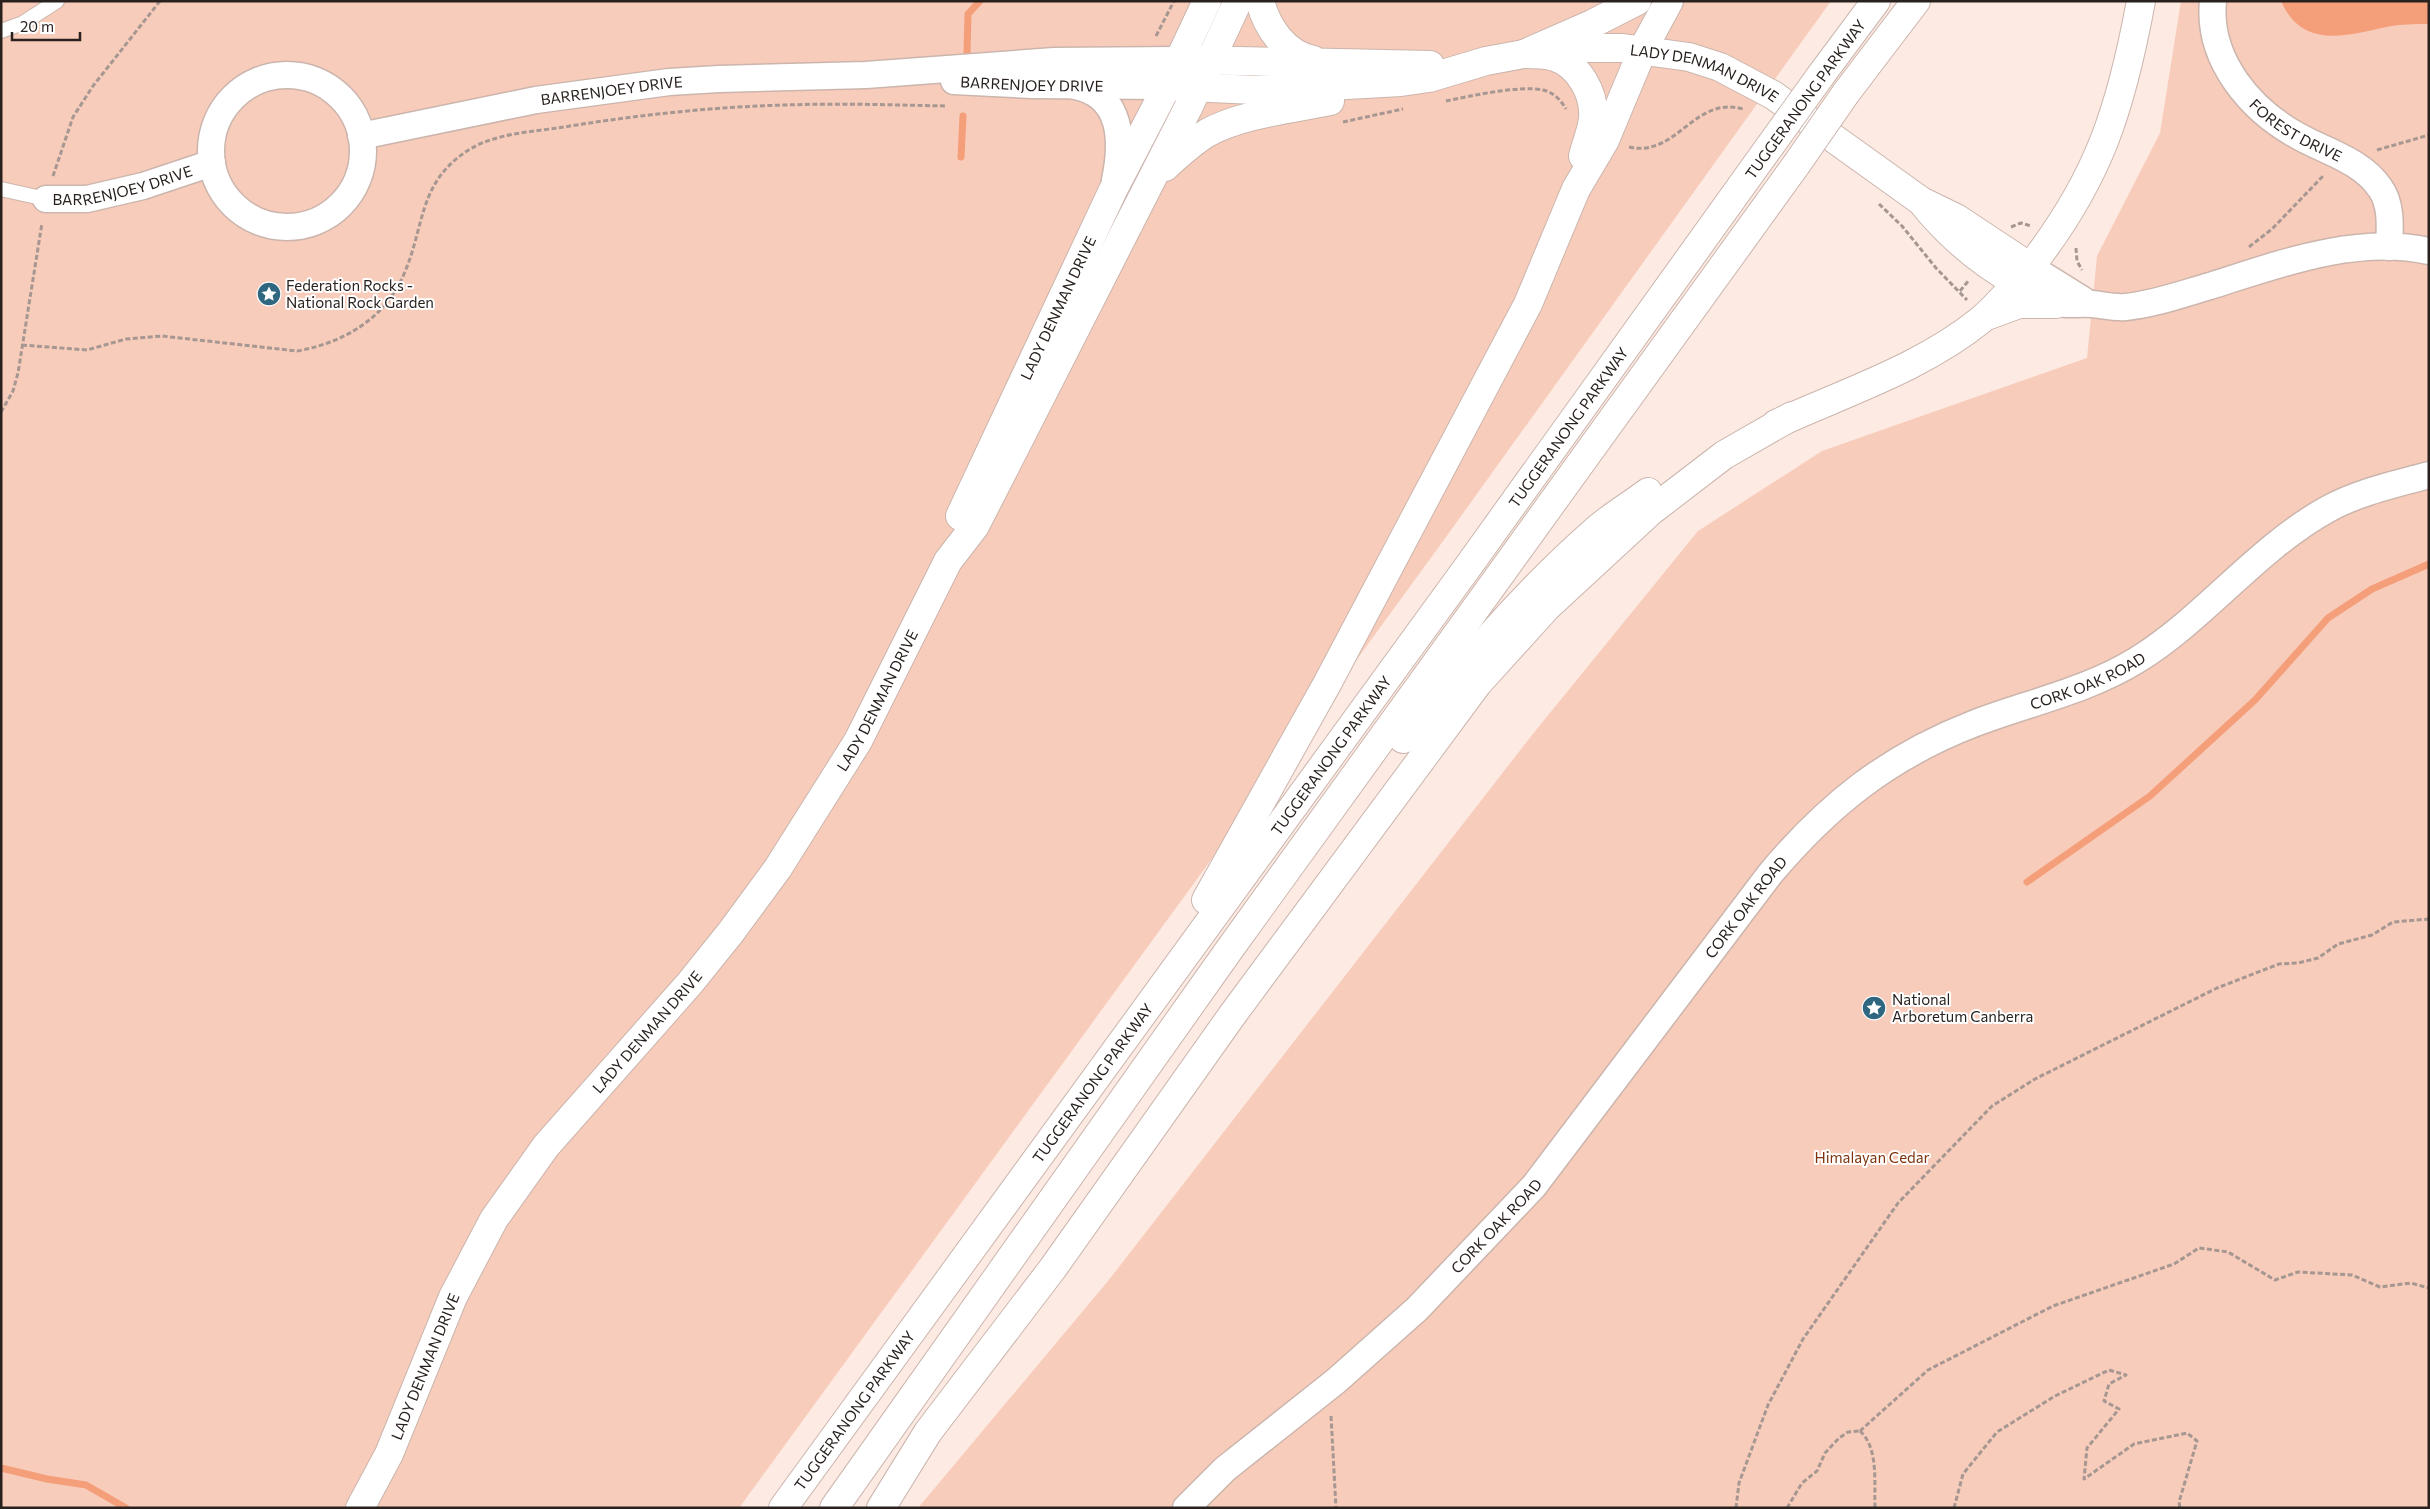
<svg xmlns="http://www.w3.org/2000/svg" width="2430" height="1509" viewBox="0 0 2430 1509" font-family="Commissioner,sans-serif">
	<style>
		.green { fill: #f8ccba }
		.water { fill: #f49e7a }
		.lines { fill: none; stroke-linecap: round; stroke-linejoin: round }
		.stream { stroke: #f49e7a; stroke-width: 7 }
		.lane-casing { stroke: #cbb5ad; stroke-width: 16 }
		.street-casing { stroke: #cbb5ad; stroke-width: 29 }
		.secondary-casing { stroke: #cbb5ad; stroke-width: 30 }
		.highway-casing { stroke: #cbb5ad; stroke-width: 30 }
		.path { stroke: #a69792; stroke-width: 3; stroke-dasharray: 5 2.5; stroke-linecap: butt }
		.lane { stroke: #fff; stroke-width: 14 }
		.street { stroke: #fff; stroke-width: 26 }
		.secondary { stroke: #fff; stroke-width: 28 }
		.highway { stroke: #fff; stroke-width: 28 }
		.highway-bridge-casing { stroke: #cbb5ad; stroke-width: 30; stroke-linecap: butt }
		.highway-bridge { stroke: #fff; stroke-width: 28 }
		.labels { text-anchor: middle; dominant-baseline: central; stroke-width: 4; stroke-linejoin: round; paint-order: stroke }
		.street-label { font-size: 15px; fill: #29211e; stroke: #fff }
		.poi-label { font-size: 15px; fill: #29211e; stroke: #fff; text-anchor: start }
		.park-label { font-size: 15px; fill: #7e330d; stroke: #fff }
	</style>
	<rect width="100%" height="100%" fill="#fdeae3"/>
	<path class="green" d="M1,1H1831L1446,537L739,1508H1Z
		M2181,1H2429V1508H918L1108,1281L1532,735L1698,531L1822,451L2087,358L2097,256L2160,133Z"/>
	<path class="water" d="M2281,1H2429V24C2415,24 2400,24 2386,27C2346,36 2302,49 2281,1Z"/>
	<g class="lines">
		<path class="stream" d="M967,53L968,14L980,1
			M961,157L963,116
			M2027,882L2150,796L2255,700L2328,618L2372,589L2429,564
			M1,1468L47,1479L86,1485L126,1508"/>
		<g class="lane-casing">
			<path id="lane" d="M1,31L23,23L57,1
				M1,189L46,199"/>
		</g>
		<g class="street-casing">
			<g id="street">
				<path id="s1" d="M2213,1C2207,60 2251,111 2300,137C2327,152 2362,161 2380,188C2392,204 2390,228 2389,247"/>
				<circle cx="287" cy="151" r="76"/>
				<path id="s2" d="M954,81L1032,85L1167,86"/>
				<path d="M1075,86C1123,95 1123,142 1115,180"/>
				<path id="s3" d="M361,136L536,100L669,82L719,79L866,75L1054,61L1180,60"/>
				<path id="s4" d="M46,199H87L143,186L212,163"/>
				<path d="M2030,267L2083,300"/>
				<path d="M2037,295C2062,308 2067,303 2092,304C2103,305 2114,308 2126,307C2155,304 2182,294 2210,286C2279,264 2356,235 2429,251"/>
				<path id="s5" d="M1186,1508L1225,1469L1336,1381L1417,1309L1534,1186L1770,874C1828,805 1888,757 1973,724C2027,703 2087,691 2137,660C2205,618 2257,548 2328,509C2359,492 2396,484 2429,475"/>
			</g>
		</g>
		<g class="secondary-casing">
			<g id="secondary">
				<path d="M1260,1C1267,28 1285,54 1313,60"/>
				<path d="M1193,60L1430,65"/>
				<path id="s6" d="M1167,86L1255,90L1401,82L1429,78L1486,61L1524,54L1570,48H1623L1689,57L1720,67L1773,95L1921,201L1956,218L2030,267L2017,283C1980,262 1948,235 1921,201"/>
				<path d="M1165,167C1178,155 1191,143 1207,133C1241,114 1292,109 1330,101"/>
				<path id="s7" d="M960,516L1113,190L1167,86L1207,1"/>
				<path id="s8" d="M360,1508L389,1454L453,1297L494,1219L546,1146L690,983L731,932L778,868L858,741L948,561L975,526L1188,108L1238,1"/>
			</g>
		</g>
		<g class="highway-casing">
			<g id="highway">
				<path d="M1526,53L1592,24L1637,1"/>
				<path d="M1524,54C1534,54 1545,54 1555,57C1579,65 1595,94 1593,118C1592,131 1586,143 1583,156"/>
				<path d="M1821,75L1876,1"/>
				<path d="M1846,93L1916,1"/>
				<path d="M2030,267C2099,179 2121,109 2141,1"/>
				<path d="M1989,315L2019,304H2056"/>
				<path d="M1776,424C1846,392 1922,368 1982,319C1995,308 2006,295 2017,283"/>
				<path d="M1403,739C1463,666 1524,593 1596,530C1612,516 1631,505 1648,492"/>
				<path d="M1206,900L1327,684L1528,304L1576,189L1605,140L1643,49L1669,1"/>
				<path id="s9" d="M783,1508L1467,568L1770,146"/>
				<path d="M834,1508L1229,950L1796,165"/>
				<path d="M881,1508L928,1432L1053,1268L1233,1014L1478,683L1547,607L1651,511L1724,455L1792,416"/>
			</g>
		</g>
		<path class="path" d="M1156,36L1174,1
			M1446,101C1470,96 1520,85 1543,90C1553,92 1561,100 1566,109
			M1343,122L1403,109
			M1629,147C1677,158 1694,95 1743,109
			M2377,150L2429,135
			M53,176L73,117L93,86L160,1
			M1879,204L1902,226L1936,268L1967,300
			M2011,227L2021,223L2031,226
			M2249,247L2272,229L2324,175
			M2076,248L2077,261L2082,270
			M1960,291L1969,280
			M22,345L87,350L126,339L162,336L297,351C343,343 385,319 404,274C425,226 418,183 467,151C494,133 533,132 564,127C637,115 711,107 786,105C840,103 894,105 947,106
			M1,412L13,391L18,373L42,223
			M1331,1416L1336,1508
			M1860,1431L1928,1370L2053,1306L2174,1264L2199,1248L2228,1252L2275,1280L2298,1272L2352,1275L2380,1287L2411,1283L2429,1288
			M1860,1431C1879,1448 1874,1484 1875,1508
			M1736,1508L1739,1483L1768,1405L1803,1339L1898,1203L1992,1106L2035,1079L2217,988L2279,964L2298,963L2318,958L2338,944L2372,935L2393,922L2429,919
			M1787,1508L1802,1483L1817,1471L1825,1453L1839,1438L1848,1432L1860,1431
			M1954,1508L1963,1474L1997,1432L2055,1396L2109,1370L2126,1375L2109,1384L2104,1401L2119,1409L2087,1448L2084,1479L2134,1444L2187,1433L2197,1441L2179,1502L2180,1508"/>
		<use href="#lane" class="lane"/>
		<use href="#street" class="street"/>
		<use href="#secondary" class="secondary"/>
		<use href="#highway" class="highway"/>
		<g class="highway-bridge-casing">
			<path id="highway-bridge" d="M1770,146L1821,75
				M1796,165L1846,93"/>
		</g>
		<use href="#highway-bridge" class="highway-bridge"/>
	</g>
	<defs>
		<g id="sight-disc" transform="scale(1.25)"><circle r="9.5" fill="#2f6781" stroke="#fff"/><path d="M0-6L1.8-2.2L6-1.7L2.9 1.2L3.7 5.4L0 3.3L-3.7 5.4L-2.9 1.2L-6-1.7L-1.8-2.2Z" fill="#fff"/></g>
	</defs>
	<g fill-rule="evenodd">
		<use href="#sight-disc" x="269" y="294"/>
		<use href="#sight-disc" x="1874" y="1008"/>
	</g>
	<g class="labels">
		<g class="street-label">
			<text stroke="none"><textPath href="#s6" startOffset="546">LADY DENMAN DRIVE</textPath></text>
			<text stroke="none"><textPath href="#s2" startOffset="78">BARRENJOEY DRIVE</textPath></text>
			<text stroke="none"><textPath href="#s3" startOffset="255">BARRENJOEY DRIVE</textPath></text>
			<text transform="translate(1805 99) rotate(-54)">TUGGERANONG PARKWAY</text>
			<text stroke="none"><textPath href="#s1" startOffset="164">FOREST DRIVE</textPath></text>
			<text stroke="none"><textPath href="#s4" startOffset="78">BARRENJOEY DRIVE</textPath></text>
			<text stroke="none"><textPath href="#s7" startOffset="230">LADY DENMAN DRIVE</textPath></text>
			<text stroke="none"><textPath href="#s9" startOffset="1336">TUGGERANONG PARKWAY</textPath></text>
			<text stroke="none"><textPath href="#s5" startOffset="1244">CORK OAK ROAD</textPath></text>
			<text stroke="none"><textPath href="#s8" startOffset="966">LADY DENMAN DRIVE</textPath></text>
			<text stroke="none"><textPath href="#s9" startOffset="931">TUGGERANONG PARKWAY</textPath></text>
			<text stroke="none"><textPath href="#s5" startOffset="825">CORK OAK ROAD</textPath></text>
			<text stroke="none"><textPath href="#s8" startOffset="561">LADY DENMAN DRIVE</textPath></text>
			<text stroke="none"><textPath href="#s9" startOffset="526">TUGGERANONG PARKWAY</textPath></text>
			<text stroke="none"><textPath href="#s5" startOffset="420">CORK OAK ROAD</textPath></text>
			<text stroke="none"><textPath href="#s8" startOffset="156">LADY DENMAN DRIVE</textPath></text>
			<text stroke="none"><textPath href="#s9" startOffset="121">TUGGERANONG PARKWAY</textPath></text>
		</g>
		<g class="poi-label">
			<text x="286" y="285">Federation Rocks -<tspan x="286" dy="17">National Rock Garden</tspan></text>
			<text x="1892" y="999">National<tspan x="1892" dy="17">Arboretum Canberra</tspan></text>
		</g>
		<g class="park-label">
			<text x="1872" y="1157">Himalayan Cedar</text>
		</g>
	</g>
	<rect width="2430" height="1509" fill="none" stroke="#29211e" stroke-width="5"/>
	<path d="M12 32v8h68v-8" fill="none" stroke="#29211e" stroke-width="2.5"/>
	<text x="20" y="32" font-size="15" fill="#29211e" stroke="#ffffff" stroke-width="4" paint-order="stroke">20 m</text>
</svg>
